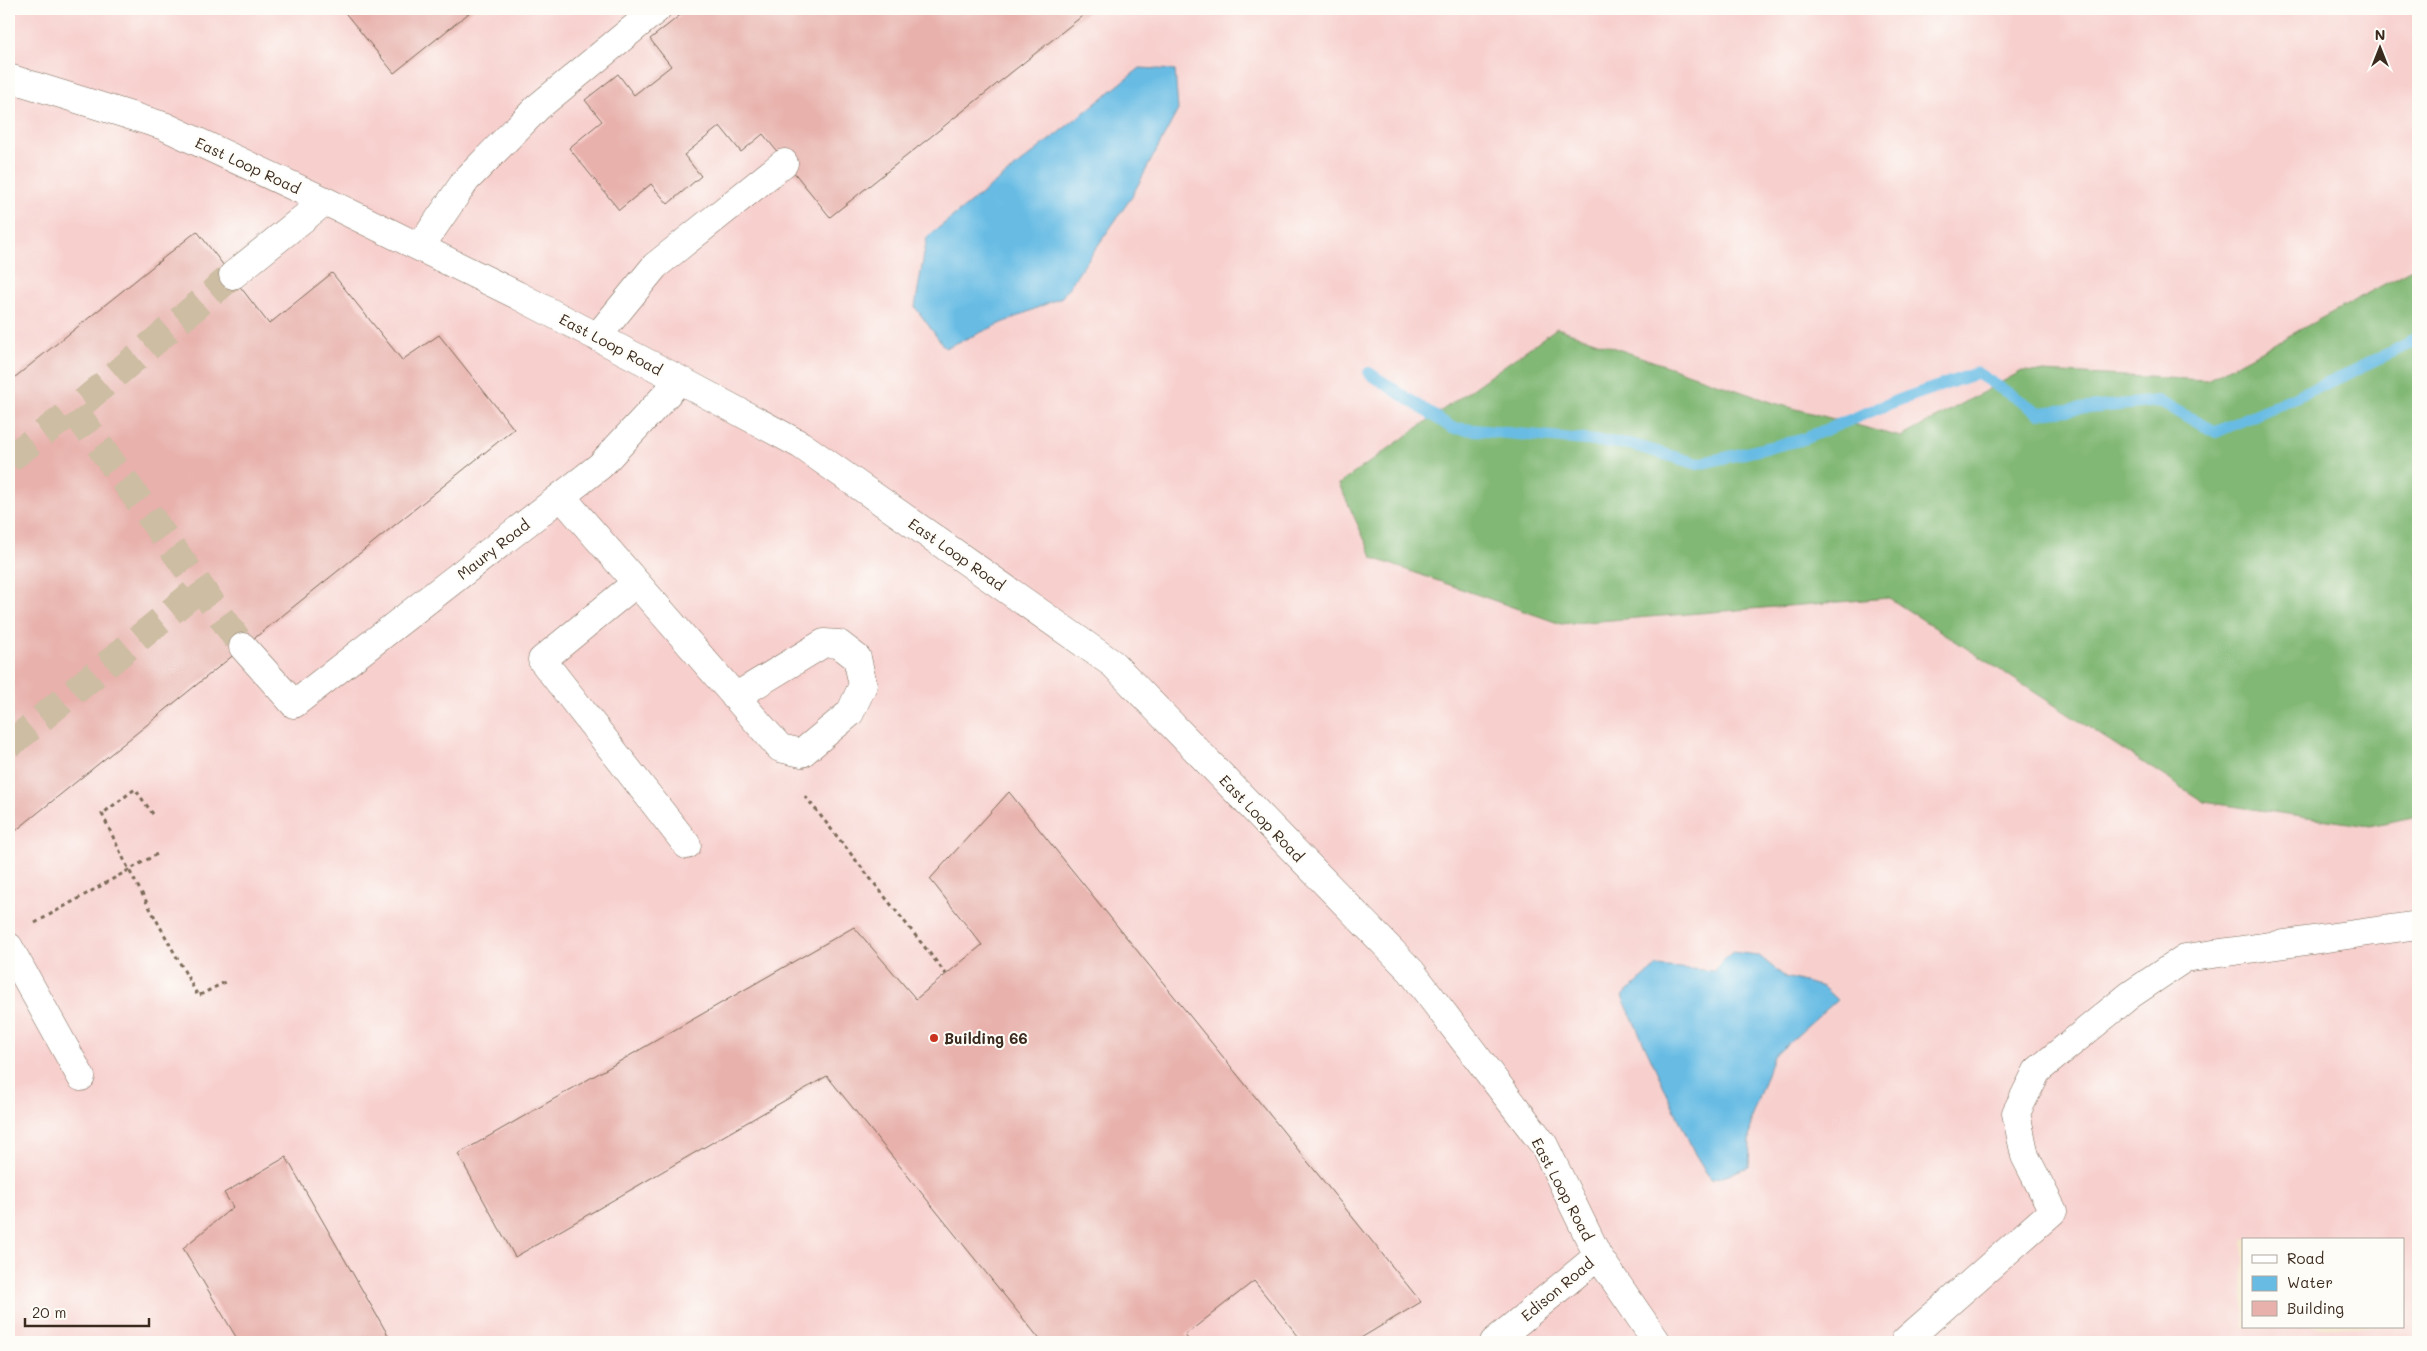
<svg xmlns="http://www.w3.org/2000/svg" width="2427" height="1351" viewBox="0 0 2427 1351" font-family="Mali,sans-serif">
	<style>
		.built { fill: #f7d0ce; fill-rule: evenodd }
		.forest { fill: #81b874; stroke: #5e7149 }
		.water { fill: #68bce4; stroke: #527381 }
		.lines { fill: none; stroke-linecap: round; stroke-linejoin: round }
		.stream { stroke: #68bce4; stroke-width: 12 }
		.building { fill: #e8b1ac }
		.minor-tunnel { stroke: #cdbda3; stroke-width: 28; stroke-dasharray: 28 14; stroke-linecap: butt }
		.minor-casing { stroke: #7b6a58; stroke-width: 29 }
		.path { stroke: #7b6a58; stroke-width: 3; stroke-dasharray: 4 4; stroke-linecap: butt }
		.minor { stroke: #fff; stroke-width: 28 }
		.poi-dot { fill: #c8321e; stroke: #fdfcf7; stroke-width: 2 }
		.labels { text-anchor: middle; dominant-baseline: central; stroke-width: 4; stroke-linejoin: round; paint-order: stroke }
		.street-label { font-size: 15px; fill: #3b2a1e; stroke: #fdfcf7 }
		.poi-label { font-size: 15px; font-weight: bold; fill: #3b2a1e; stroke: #fdfcf7; text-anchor: start }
	</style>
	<rect width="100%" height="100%" fill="#fdfcf7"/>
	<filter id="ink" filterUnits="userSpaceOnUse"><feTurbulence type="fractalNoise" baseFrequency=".02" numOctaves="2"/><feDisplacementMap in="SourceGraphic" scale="10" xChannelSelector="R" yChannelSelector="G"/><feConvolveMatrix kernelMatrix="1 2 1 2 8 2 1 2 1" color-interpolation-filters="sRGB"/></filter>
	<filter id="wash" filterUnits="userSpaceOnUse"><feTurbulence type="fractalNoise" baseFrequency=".0096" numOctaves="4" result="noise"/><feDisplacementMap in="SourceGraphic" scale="20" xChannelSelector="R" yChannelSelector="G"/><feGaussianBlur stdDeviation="1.12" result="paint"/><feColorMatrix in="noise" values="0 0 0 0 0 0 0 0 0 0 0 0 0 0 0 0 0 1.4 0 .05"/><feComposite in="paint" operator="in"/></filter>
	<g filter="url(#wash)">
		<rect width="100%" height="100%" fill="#f2e2c4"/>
		<path class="built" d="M9,9H2418V1342H9ZM2243,1240H2403V1327H2243Z"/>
		<path class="forest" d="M2418,266V816L2369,826L2204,802L1889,598L1561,624L1373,558L1339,484L1557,328L1774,403L1901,437L2022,371L2207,380Z"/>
		<path class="water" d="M1140,68L1175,70L1178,110L1131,198L1062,297L945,348L915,307L927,237Z
			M1732,952L1758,955L1785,977L1823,987L1837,1000L1773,1057L1751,1118L1749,1167L1711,1180L1695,1154L1622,996L1657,966L1713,971Z"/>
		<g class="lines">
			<path class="stream" d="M1369,373L1452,428L1630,444L1698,464L1801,440L1896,401L1977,373L2039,413L2158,401L2216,432L2345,375L2418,339"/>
		</g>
		<g id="blocks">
			<path class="building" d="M342,9H474L394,73Z
				M688,9H1091L830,217L763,134L741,152L720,126L684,155L701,176L668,204L651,184L619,210L569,148L602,121L585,100L618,74L634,95L671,66L650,39Z
				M197,231L269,324L332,273L402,360L439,335L514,429L9,836V382Z
				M1009,792L1421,1302L1354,1342H1303L1254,1281L1185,1335L1190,1342H1042L827,1076L515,1257L458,1154L854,927L916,999L982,945L930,879Z
				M286,1157L392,1342H239L183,1248L233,1207L224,1193Z"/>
		</g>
	</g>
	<g filter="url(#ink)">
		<use href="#blocks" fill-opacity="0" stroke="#7b6a58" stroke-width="1"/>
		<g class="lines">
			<path class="minor-tunnel" d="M233,275L74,410L243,647
				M9,459L74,410
				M9,745L201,587"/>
			<g class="minor-casing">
				<path id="minor" d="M9,78L164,126L325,201L517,295L680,380L801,445L1113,664L1411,971L1544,1145L1598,1256L1657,1342
					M420,247L466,180L538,107L657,9
					M233,275L325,201
					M597,337L655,266L784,163
					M561,496L780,748L802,753L850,713L863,685L857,658L839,644L824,643L735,697
					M636,583L542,660L687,845
					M243,647L294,704L600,466L680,380
					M9,947L81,1077
					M1494,1342L1598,1256
					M1906,1342L1905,1341L2053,1211L2025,1156L2016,1113L2037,1071L2130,995L2185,958L2418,925"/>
			</g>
			<path class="path" d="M805,796L946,974
				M153,814L135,789L102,814L129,870L198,996L225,982
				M35,923L157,854"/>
			<use href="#minor" class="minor"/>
		</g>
	</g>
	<circle class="poi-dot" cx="934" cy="1038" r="5"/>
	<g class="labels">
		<g class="street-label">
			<text transform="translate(248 165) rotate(25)">East Loop Road</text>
			<text transform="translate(611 344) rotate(28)">East Loop Road</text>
			<text transform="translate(493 549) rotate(-38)">Maury Road</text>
			<text transform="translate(957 554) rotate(35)">East Loop Road</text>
			<text transform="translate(1262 818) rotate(46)">East Loop Road</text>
			<text transform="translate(1563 1189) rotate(62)">East Loop Road</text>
			<text transform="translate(1557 1289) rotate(-40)">Edison Road</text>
		</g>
		<g class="poi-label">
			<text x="944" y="1038">Building 66</text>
		</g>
	</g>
	<rect width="2427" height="1351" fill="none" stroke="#fdfcf7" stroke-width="30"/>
	<rect x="2242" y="1238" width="162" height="90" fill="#fdfcf7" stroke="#afa8a0"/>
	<rect x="2252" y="1255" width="25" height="8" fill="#ffffff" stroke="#afa8a0"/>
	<text x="2287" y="1264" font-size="15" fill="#3b2a1e">Road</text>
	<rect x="2252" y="1276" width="25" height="15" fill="#68bce4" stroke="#afa8a0"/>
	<text x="2287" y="1288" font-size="15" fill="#3b2a1e">Water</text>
	<rect x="2252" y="1301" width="25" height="15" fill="#e8b1ac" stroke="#afa8a0"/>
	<text x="2287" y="1314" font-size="15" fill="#3b2a1e">Building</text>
	<g transform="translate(2380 48)" stroke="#fdfcf7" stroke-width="4" paint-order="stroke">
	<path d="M0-4L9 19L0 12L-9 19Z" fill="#3b2a1e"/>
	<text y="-8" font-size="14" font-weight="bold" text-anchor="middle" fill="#3b2a1e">N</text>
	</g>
	<path d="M25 1318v8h124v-8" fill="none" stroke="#3b2a1e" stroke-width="2.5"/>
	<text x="32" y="1318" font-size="15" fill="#3b2a1e" stroke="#fdfcf7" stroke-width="4" paint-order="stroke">20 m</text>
</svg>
